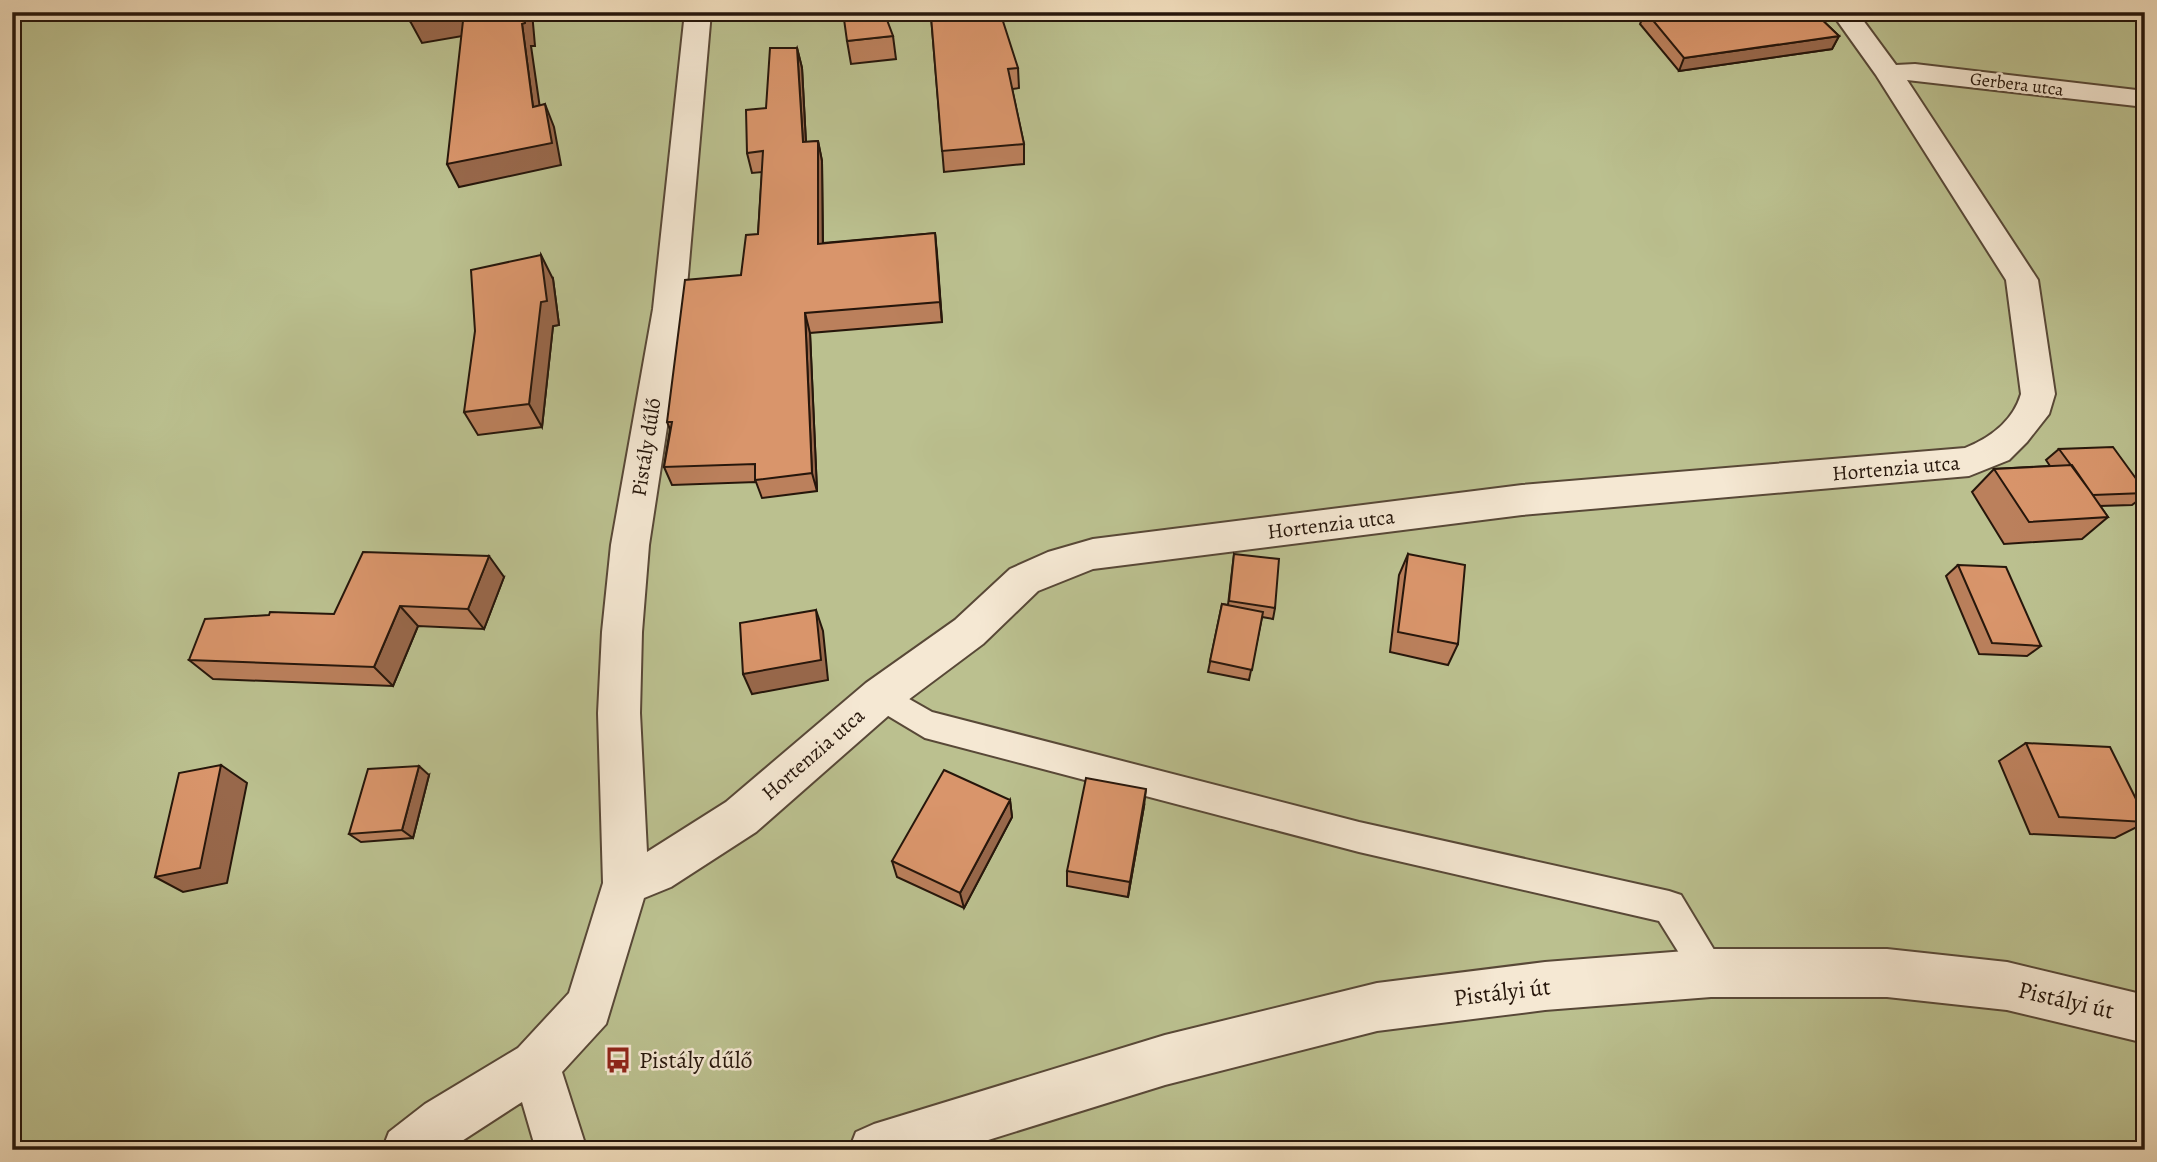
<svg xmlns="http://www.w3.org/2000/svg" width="2157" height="1162" viewBox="0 0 2157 1162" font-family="Alegreya,serif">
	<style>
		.green { fill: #bbc08f; stroke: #706b4d; stroke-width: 2 }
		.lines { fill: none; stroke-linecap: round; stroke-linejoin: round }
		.service-casing { stroke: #584837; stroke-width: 4 }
		.minor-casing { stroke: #584837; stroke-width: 4 }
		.service { fill: #f5e8d3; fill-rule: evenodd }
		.minor { fill: #f5e8d3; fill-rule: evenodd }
		.wall { fill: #bb805c; stroke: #26160b; stroke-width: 2 }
		.shaded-wall { fill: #98684b; stroke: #26160b; stroke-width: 2 }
		.building { fill: #d9956b; stroke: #26160b; stroke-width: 2 }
		.labels { text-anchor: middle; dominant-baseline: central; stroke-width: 5; stroke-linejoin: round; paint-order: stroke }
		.far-street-label { font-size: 18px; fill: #26160b; stroke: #f5e8d3 }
		.street-label { font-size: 21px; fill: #26160b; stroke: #f5e8d3 }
		.near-street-label { font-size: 24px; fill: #26160b; stroke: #f5e8d3 }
		.near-poi-label { font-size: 24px; fill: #26160b; stroke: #f5e8d3; text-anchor: start }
	</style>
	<rect width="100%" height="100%" fill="#f0dcbb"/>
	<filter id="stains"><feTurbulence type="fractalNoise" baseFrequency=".00286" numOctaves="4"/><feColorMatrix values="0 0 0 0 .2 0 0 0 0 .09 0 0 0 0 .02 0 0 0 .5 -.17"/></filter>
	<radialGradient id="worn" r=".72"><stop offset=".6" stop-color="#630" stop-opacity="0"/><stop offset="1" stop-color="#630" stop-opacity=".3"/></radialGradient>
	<path class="green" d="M12,12H2145V1150H12Z"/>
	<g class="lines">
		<g class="service-casing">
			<path id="service" d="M881,683L932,712L1359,822L1669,891L1681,895L1728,973L1723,985L1711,990L1699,985L1659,921L1359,852L925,738L870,705L866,696L870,687Z"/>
		</g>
		<g class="minor-casing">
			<path id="minor" d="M685,12H711L685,309L649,545L642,632L640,713L647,852L726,802L866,683L955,620L1010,569L1048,552L1093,539L1522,485L1965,448C1990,438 2013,421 2021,394L2006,280L1876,75L1831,12H1857L1896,65L1915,64L2145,91V107L1907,80L2038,280L2055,394L2049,414L2027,442L2009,460L1969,476L1522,515L1093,569L1038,591L983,644L896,709L756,832L671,887L644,898L606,1024L562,1072L587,1150H536L522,1102L448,1150H382L389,1132L425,1104L518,1048L569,993L603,883L598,713L602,632L611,545L653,309Z
				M1711,949H1887L2007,962L2145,995V1043L2007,1010L1887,997H1711L1545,1010L1377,1031L1165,1085L956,1150H849L856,1132L874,1124L1165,1035L1377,983L1545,962Z"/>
		</g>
		<use href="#service" class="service"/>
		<use href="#minor" class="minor"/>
	</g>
	<path class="wall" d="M1645,12H1814L1839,36L1832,49L1679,71L1640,24Z
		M931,16L1018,68L1019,88L1012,89L1024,144V164L944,172Z
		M893,36L896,59L851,64L847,41Z
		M797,48L802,68L806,142L818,141L822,161L823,243L935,233L942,322L810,333L817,491L762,498L756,482L672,485L664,467L670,429L667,422L741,275L758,234L762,172L752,173L747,153Z
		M553,279L559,325L553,326L542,427L478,435L464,412Z
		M2059,449L2145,493V495L2132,505L2100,506L2108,517L2082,539L2004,544L1972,492L1994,469L2050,466L2046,460Z
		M1234,554L1275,608L1273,619L1262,617L1249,680L1208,672L1222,604L1228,605Z
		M1408,554L1458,644L1448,665L1390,652L1399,575Z
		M1958,565L2041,646L2027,656L1979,654L1946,576Z
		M504,577L484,629L418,626L393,686L213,679L189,660Z
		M2026,743L2145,817V823L2115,838L2030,834L1999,761Z
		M429,775L413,838L361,842L349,834Z
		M1010,800L1012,817L964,908L897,877L892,861Z
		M1144,806L1128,897L1067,886V871Z"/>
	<path class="shaded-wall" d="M464,12L474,34L422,43L410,21Z
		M525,12H532L535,46H531L543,129L533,107L522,24Z
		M1839,36L1832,49L1679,71L1684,58Z
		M797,48L802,68L807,163L803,142Z
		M545,104L554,127L561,165L459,187L447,164Z
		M818,141L822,161L823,264L818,244Z
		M935,233L937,253L942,322L940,302Z
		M541,255L553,279L559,325L553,326L542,427L529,404Z
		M805,313L810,333L817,491L812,473Z
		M489,556L504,577L484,629L468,609Z
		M400,606L418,626L393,686L374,667Z
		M816,610L823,631L828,680L752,694L743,674Z
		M221,765L247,783L227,883L183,892L155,877Z
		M419,766L429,775L413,838L402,830Z
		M1146,789L1144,806L1128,897L1130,882Z
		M1010,800L1012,817L964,908L960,893Z"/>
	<path class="building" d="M410,12H462L410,21Z
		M464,12H525V23L522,24L533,107L545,104L552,143L447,164Z
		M843,12H884L893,36L847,41Z
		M959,12H1000L1018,68L1008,69L1024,144L942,151L931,16Z
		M1646,12H1814L1839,36L1684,58Z
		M770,48H797L803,142L818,141V244L935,233L940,302L805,313L812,473L755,480V464L664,467L672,422H667L685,280L741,275L746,235L758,234L763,151L747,153L746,110L766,108Z
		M541,255L547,301L541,302L529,404L464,412L475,331L471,270Z
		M2113,447L2145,491V493L2093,495L2059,449Z
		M2072,465L2108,517L2029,522L1994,469Z
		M363,552L489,556L468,609L400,606L374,667L189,660L205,619L269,615L270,612L334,614Z
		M1234,554L1279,559L1275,608L1229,601Z
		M1408,554L1465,565L1458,644L1398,632Z
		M1958,565L2006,567L2041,646L1992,643Z
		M1222,604L1263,612L1252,670L1210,661Z
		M816,610L821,660L743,674L740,623Z
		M2026,743L2110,747L2145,817V822L2059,817Z
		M221,765L200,868L155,877L179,773Z
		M419,766L402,830L349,834L368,769Z
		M944,770L1010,800L960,893L892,861Z
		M1086,778L1146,789L1130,882L1067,871Z"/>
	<defs>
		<g id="bus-bare" transform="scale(2.1)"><path d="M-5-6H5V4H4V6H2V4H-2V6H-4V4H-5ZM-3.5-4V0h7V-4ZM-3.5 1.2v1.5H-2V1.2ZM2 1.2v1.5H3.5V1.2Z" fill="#8f2418" stroke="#f5e8d3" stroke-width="2.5" paint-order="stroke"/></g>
	</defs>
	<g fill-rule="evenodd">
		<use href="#bus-bare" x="618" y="1060"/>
	</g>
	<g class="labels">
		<g class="far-street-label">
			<text transform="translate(2017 84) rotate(7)">Gerbera utca</text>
		</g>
		<g class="street-label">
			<text transform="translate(646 447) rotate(-81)">Pistály dűlő</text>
			<text transform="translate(1896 468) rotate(-5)">Hortenzia utca</text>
			<text transform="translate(1331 524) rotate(-7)">Hortenzia utca</text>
			<text transform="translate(813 754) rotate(-41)">Hortenzia utca</text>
		</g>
		<g class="near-street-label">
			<text transform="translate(1502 992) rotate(-7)">Pistályi út</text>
			<text transform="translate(2066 1000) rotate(13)">Pistályi út</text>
		</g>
		<g class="near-poi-label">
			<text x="639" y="1060">Pistály dűlő</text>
		</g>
	</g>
	<rect width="2157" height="1162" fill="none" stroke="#f0dcbb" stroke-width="42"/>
	<rect x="14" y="14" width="2129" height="1134" fill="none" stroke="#26160b" stroke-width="3.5"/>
	<rect x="21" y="21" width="2115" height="1120" fill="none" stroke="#26160b" stroke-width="2"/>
	<rect width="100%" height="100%" filter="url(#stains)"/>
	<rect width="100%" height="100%" fill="url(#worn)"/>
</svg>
